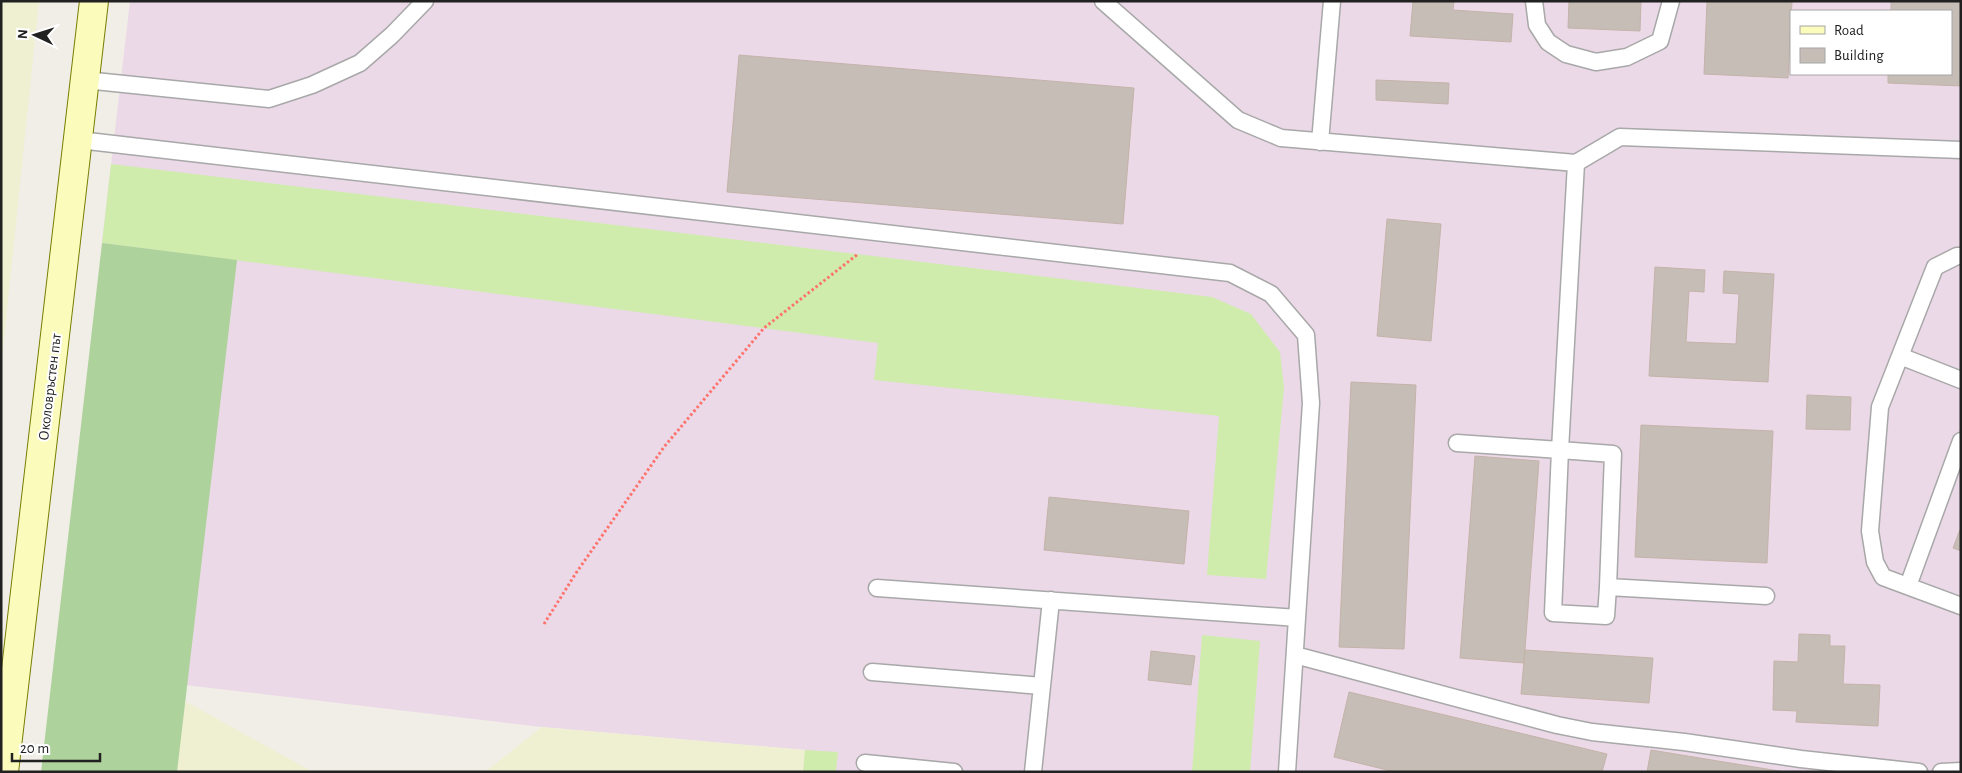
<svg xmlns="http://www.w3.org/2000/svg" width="1962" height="773" viewBox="0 0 1962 773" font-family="'Alegreya Sans',sans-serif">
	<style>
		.industrial { fill: #ebd9e8; fill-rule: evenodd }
		.farmland { fill: #eff0d2 }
		.grass { fill: #cfecac }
		.forest { fill: #aed29b }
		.building { fill: #c6bdb6; stroke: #c4b3a9 }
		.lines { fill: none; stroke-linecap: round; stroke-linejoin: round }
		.lane-casing { stroke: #a8a8a8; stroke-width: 19 }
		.secondary-casing { stroke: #777e02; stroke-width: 30 }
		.path { stroke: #fe736c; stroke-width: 3; stroke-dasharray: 2.5 2.5; stroke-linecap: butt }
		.lane { stroke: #fff; stroke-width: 16 }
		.secondary { stroke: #fbfbbb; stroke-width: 28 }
		.labels { text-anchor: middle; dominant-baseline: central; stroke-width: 4; stroke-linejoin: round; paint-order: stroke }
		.street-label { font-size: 15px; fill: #212121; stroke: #fff }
	</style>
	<rect width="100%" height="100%" fill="#f1ede7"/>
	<path class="industrial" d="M130,1H1961V772H803L805,750L542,727L185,685L102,243ZM1791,11H1951V74H1791Z"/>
	<path class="farmland" d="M1,1H39L1,368Z
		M185,701L313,772H177Z
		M542,727L805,750L803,772H485Z"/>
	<path class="grass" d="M111,164L1212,297L1251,314L1280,352L1284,388L1266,579L1207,575L1219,416L874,380L878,343L102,243Z
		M1202,635L1260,641L1250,772H1192Z
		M805,750L838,752L836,772H803Z"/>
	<path class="forest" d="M102,243L237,260L177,772H41Z"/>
	<path class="building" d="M1413,1H1454L1453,10L1513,14L1511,42L1410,36Z
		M1569,1H1641L1640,31L1568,28Z
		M1707,1H1792L1788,78L1704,74Z
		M1891,1H1961V86L1888,83V74H1951V11H1891Z
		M739,55L1134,88L1123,224L727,192Z
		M1376,80L1449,83L1448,104L1376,100Z
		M1387,219L1441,224L1431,341L1377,336Z
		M1655,267L1705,270L1704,292L1689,291L1686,342L1736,344L1739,294L1723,293L1724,271L1774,274L1768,382L1649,376Z
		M1351,382L1416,385L1404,649L1339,647Z
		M1807,395L1851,397L1850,430L1806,429Z
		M1641,425L1773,431L1767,563L1635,557Z
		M1475,456L1539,461L1524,663L1460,658Z
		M1049,497L1189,511L1184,564L1044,550Z
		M1961,527V551L1953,548Z
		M1799,634L1830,635V646H1845L1843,684L1880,685L1878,726L1796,722L1797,711L1773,710L1774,661L1798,662Z
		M1525,650L1653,658L1649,703L1521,694Z
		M1151,651L1195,656L1191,685L1148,680Z
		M1349,692L1607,754L1602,772H1395L1334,757Z
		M1651,750L1785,772H1647Z"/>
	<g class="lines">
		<g class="lane-casing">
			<path id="lane" d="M1103,1L1238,120L1281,138L1576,163L1560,450L1457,443
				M1534,1L1537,25L1548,42L1566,54L1596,62L1627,57L1660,41L1671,1
				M85,80L269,99L312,85L360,63L392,35L425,1
				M79,140L1230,273L1271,294L1306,335L1311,403L1287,772
				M1320,142L1332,1
				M1576,163L1620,137L1961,150
				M1961,256H1957L1935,267L1880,407L1870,531L1875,562L1883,577L1961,606
				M1900,356L1961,380
				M1908,586L1961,441
				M1608,587L1613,454L1560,450L1553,613L1606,616L1608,587L1766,596
				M877,588L1297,618
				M1295,655L1557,725L1592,732L1684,742L1801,759L1919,772
				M872,672L1042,686
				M865,763L954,772
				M1033,772L1051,600
				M1941,772L1961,771"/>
		</g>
		<g class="secondary-casing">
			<path id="secondary" d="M4,772L94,1"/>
		</g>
		<path class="path" d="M544,624L576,573L664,447L764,328L858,254"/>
		<use href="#lane" class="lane"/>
		<use href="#secondary" class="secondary"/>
	</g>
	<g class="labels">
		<g class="street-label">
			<text transform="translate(50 387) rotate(-83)">Околовръстен път</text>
		</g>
	</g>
	<rect width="1962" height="773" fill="none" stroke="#212121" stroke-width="5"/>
	<rect x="1790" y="10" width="162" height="65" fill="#ffffff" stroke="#a6a6a6"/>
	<rect x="1800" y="26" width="25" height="8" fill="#fbfbbb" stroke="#a6a6a6"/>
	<text x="1834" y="35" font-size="15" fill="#212121">Road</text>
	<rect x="1800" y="48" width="25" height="15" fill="#c6bdb6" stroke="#a6a6a6"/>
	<text x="1834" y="60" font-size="15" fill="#212121">Building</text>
	<g transform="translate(35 35) rotate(274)" stroke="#ffffff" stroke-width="4" paint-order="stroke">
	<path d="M0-4L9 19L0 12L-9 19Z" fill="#212121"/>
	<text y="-8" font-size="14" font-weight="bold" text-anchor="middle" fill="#212121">N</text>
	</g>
	<path d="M12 753v8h88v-8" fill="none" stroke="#212121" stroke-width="2.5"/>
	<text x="20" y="753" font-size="15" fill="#212121" stroke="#ffffff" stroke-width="4" paint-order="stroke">20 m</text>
</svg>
